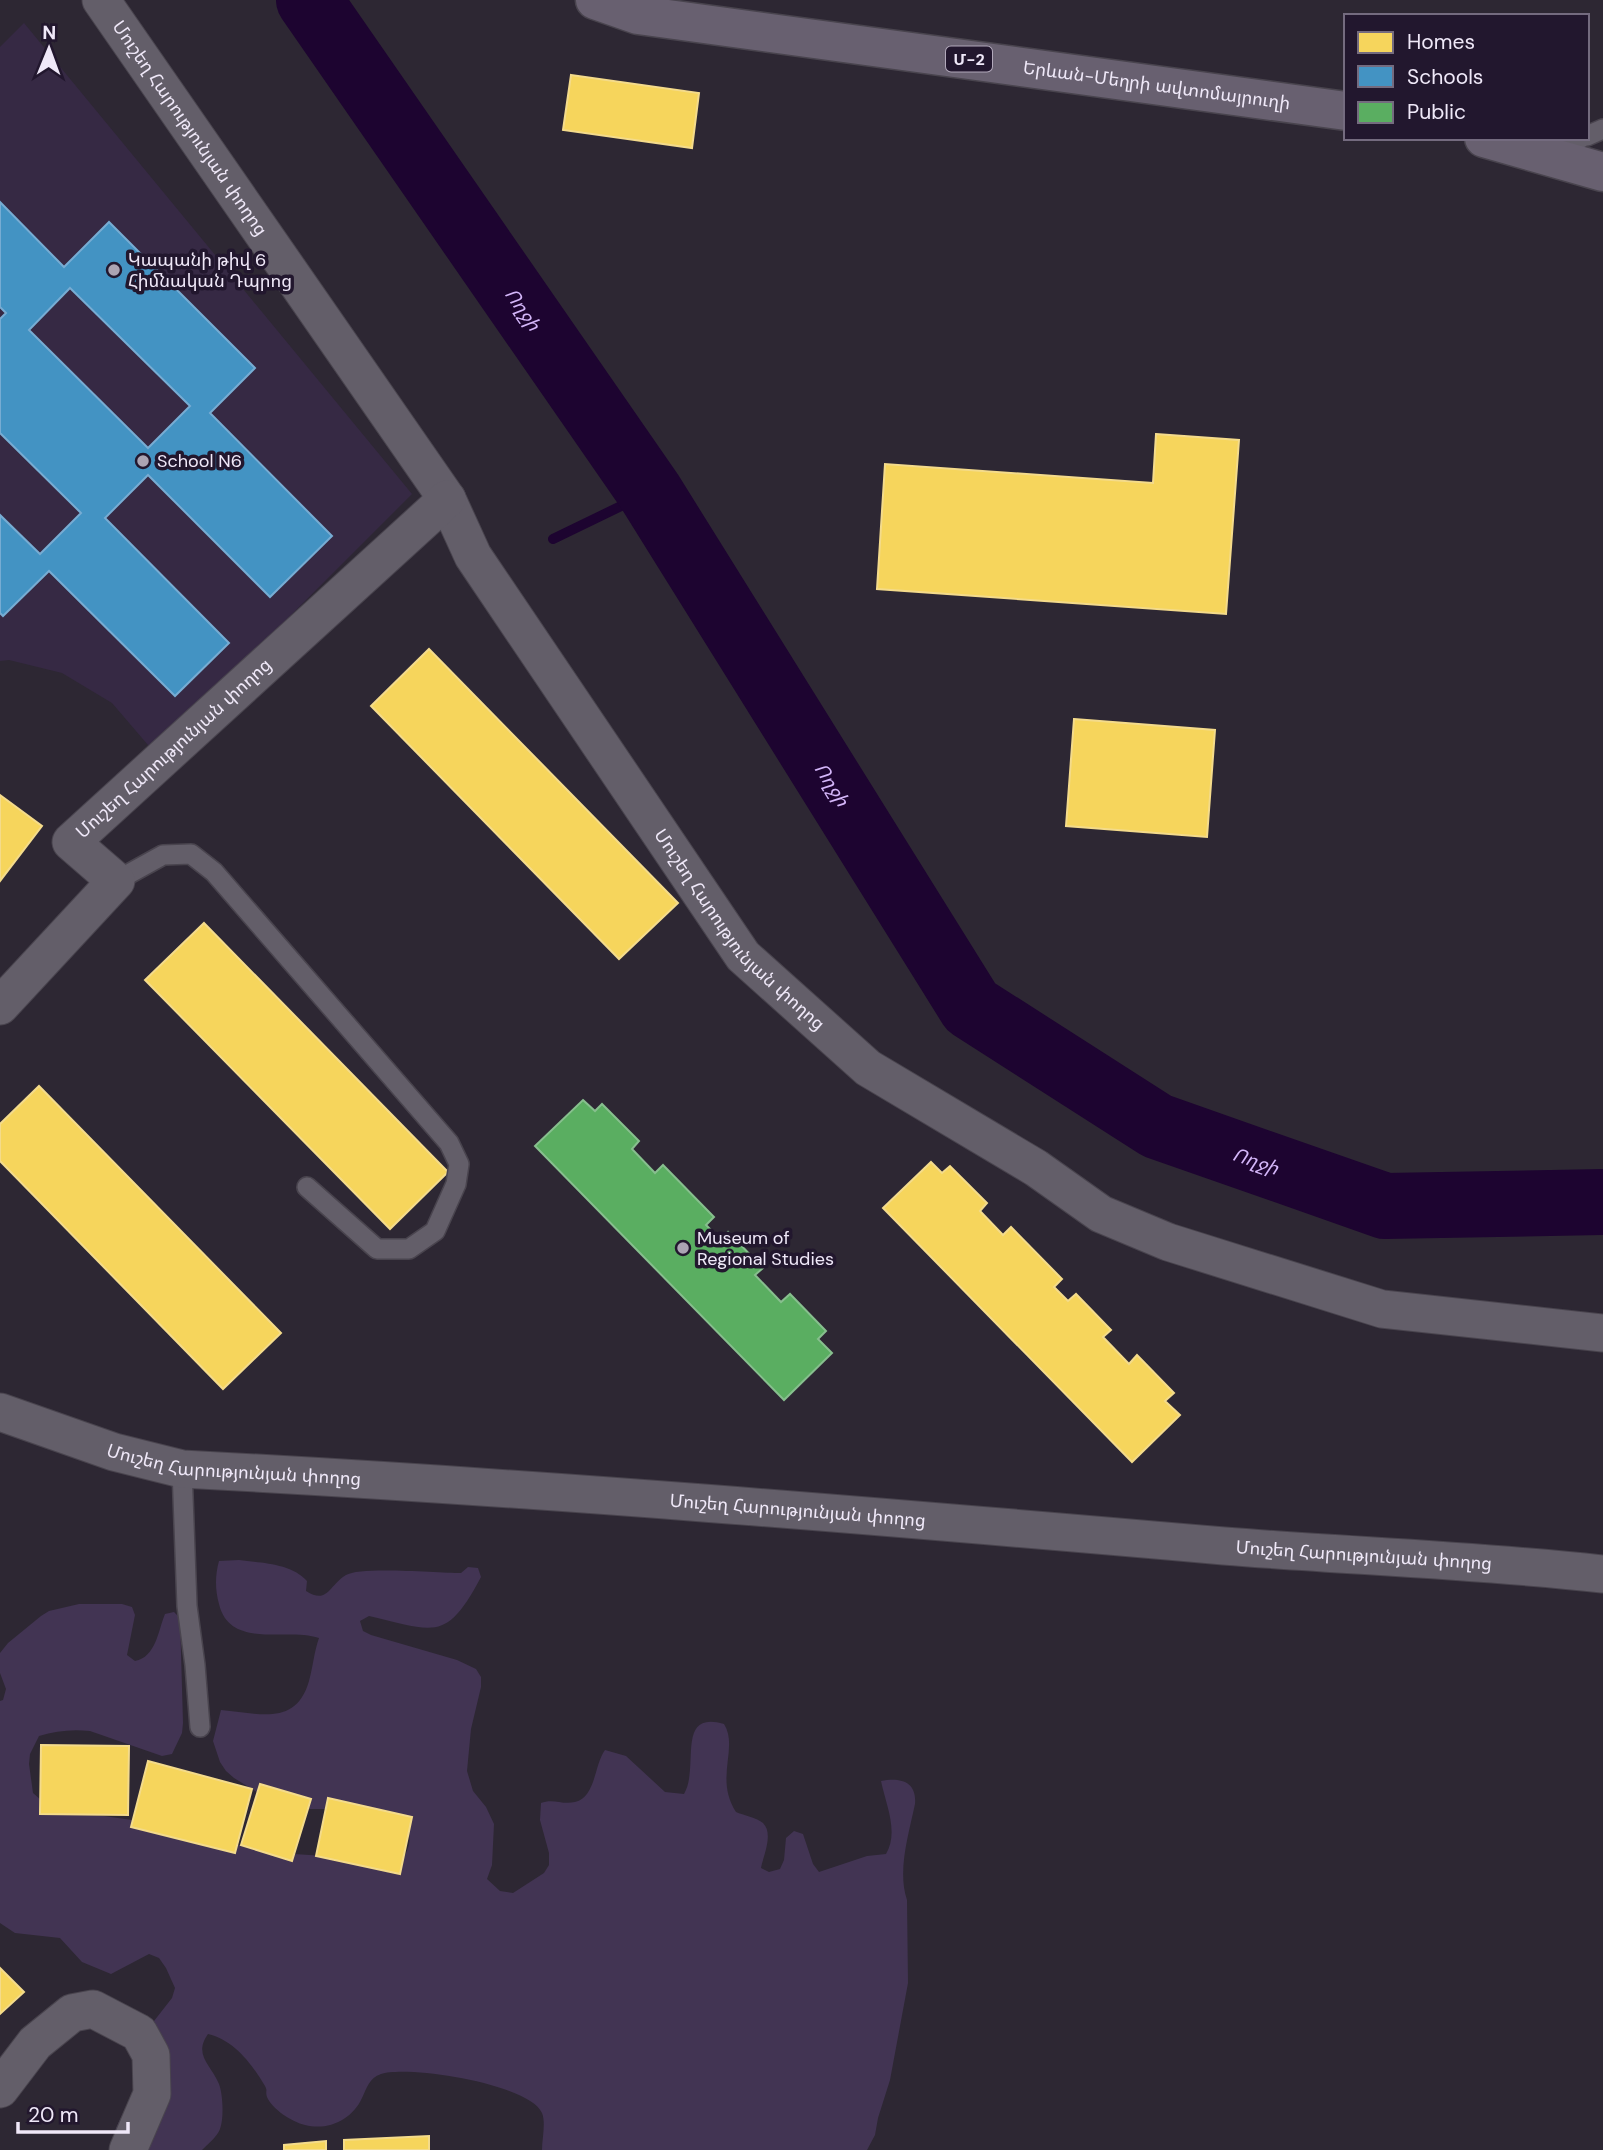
<svg xmlns="http://www.w3.org/2000/svg" width="1603" height="2150" viewBox="0 0 1603 2150" font-family="'DM Sans','Noto Sans Armenian',sans-serif">
	<style>
		.built { fill: #362944 }
		.green { fill: #423453 }
		.homes { fill: #f6d55c; stroke: #f4db8b; stroke-width: 2 }
		.schools { fill: #4393c3; stroke: #77acd3; stroke-width: 2; fill-rule: evenodd }
		.public { fill: #5aae61; stroke: #87bf8e; stroke-width: 2 }
		.lines { fill: none; stroke-linecap: round; stroke-linejoin: round }
		.stream { stroke: #1d0430; stroke-width: 10 }
		.river { stroke: #1d0430; stroke-width: 66 }
		.service-casing { stroke: #49444e; stroke-width: 22 }
		.minor-casing { stroke: #49444e; stroke-width: 39 }
		.trunk-casing { stroke: #49444e; stroke-width: 41 }
		.service { stroke: #635e69; stroke-width: 19 }
		.minor { stroke: #635e69; stroke-width: 37 }
		.trunk { stroke: #686070; stroke-width: 38 }
		.poi-dot { fill: #aba4b3; stroke: #22172e; stroke-width: 2.5 }
		.labels { text-anchor: middle; dominant-baseline: central; stroke-width: 7; stroke-linejoin: round; paint-order: stroke }
		.shield { fill: #22172e; stroke: #b2a9bb; stroke-width: 2 }
		.shield-label { font-size: 16px; font-weight: bold; fill: #efe8f8 }
		.street-label { font-size: 18px; fill: #efe8f8; stroke: #22172e }
		.poi-label { font-size: 18px; fill: #efe8f8; stroke: #22172e; text-anchor: start }
		.water-label { font-size: 19px; font-style: italic; fill: #d4b6f9; stroke: #22172e }
	</style>
	<rect width="100%" height="100%" fill="#2d2733"/>
	<path class="built" d="M24,23L412,494L154,752L112,703L62,673L9,660L0,661V47Z"/>
	<path class="green" d="M239,1560C261,1563 291,1563 307,1581L306,1591C328,1605 329,1585 346,1575C360,1566 439,1573 461,1573L468,1567L478,1568L481,1577C446,1643 435,1631 369,1616L360,1621L363,1631L371,1635L457,1660L476,1669L481,1677V1687L471,1729L467,1771L473,1791L486,1807L494,1824L492,1865L487,1879L500,1891L513,1893L544,1873L549,1865V1853L540,1820L541,1803C553,1798 562,1805 575,1802C596,1797 594,1765 605,1750L626,1756L665,1792L684,1794C700,1767 675,1710 724,1724C739,1748 714,1778 736,1812C743,1815 757,1818 763,1823C774,1834 763,1856 761,1868L769,1872L780,1869L784,1860L786,1838L794,1831L803,1834L813,1864L819,1872L867,1856L886,1854C899,1832 886,1805 881,1781C901,1777 917,1782 915,1804C909,1833 897,1871 907,1900L908,1983L890,2080L878,2118L875,2135L867,2150H542C542,2139 546,2123 542,2113C530,2084 408,2065 381,2074C369,2078 367,2088 362,2098C352,2120 328,2131 305,2125C292,2122 272,2109 267,2097C265,2090 268,2092 265,2086C252,2064 234,2040 208,2034C193,2055 211,2065 219,2084C223,2095 224,2118 220,2129C217,2137 208,2144 202,2150H111L116,2128L134,2090L154,2021L172,1998L175,1988L166,1968L159,1958L149,1954L111,1974L82,1962L60,1938L15,1933L0,1923V1701L3,1700L6,1689L0,1673V1653L8,1643L41,1616L49,1611L79,1604H122L132,1607L135,1615L127,1655L135,1661C156,1657 158,1631 165,1614L174,1612L180,1618L183,1723L182,1733L172,1754L162,1756L90,1731C71,1729 56,1731 39,1736L30,1754L29,1764L33,1793L41,1800L90,1814L139,1821L209,1841L241,1845L263,1852L402,1861C410,1846 413,1837 404,1822L329,1809H302L260,1794L234,1778L226,1771L220,1762L213,1741L221,1710C258,1713 296,1727 309,1681C313,1667 314,1652 319,1638C287,1627 230,1650 219,1604C215,1590 215,1575 219,1561Z"/>
	<path class="homes" d="M571,75L699,93L692,148L563,130Z
		M1156,434L1239,440L1226,614L877,589L885,464L1153,483Z
		M429,649L678,903L619,959L371,706Z
		M1074,719L1215,730L1207,837L1066,826Z
		M0,795L42,826L0,881Z
		M204,923L448,1172L390,1229L145,980Z
		M39,1086L281,1333L223,1389L0,1161V1124Z
		M931,1162L942,1173L950,1166L987,1203L980,1211L1003,1235L1011,1227L1062,1279L1054,1287L1068,1301L1076,1294L1111,1330L1103,1337L1129,1364L1137,1355L1174,1393L1165,1401L1180,1415L1132,1462L883,1208Z
		M41,1745L129,1746L128,1815L40,1814Z
		M148,1761L252,1789L235,1853L131,1827Z
		M260,1784L311,1799L292,1861L241,1845Z
		M328,1798L412,1817L400,1874L316,1856Z
		M0,1968L24,1992L0,2014Z
		M429,2136V2150H344V2140Z
		M326,2141V2150H284V2145Z"/>
	<path class="schools" d="M0,202L64,267L109,222L255,368L210,413L332,536L270,597L148,475L105,518L229,643L175,696L49,571L3,616L0,613V515L40,554L81,513L0,433V319L6,313L0,307ZM70,288L190,406L148,448L29,330Z"/>
	<path class="public" d="M583,1100L595,1111L602,1104L639,1141L632,1149L655,1173L663,1165L714,1217L706,1225L720,1239L728,1232L763,1268L755,1275L781,1302L790,1294L826,1331L818,1339L832,1353L784,1400L535,1146Z"/>
	<g class="lines">
		<path class="stream" d="M553,539L650,492"/>
		<path class="river" id="s1" d="M309,0L650,492L971,1007L1157,1126L1385,1206L1603,1202"/>
		<g class="service-casing">
			<path id="service" d="M1587,136L1603,129
				M1547,153L1581,138
				M116,881L163,855L191,854L214,872L449,1143L459,1164L456,1184L435,1231L409,1249H377L307,1187
				M182,1469L187,1606L195,1665L200,1727"/>
		</g>
		<g class="minor-casing">
			<g id="minor">
				<path id="s2" d="M101,0L447,499L473,556L743,956L868,1068L1036,1168L1101,1214L1168,1242L1382,1309L1603,1333"/>
				<path id="s3" d="M0,1006L116,881L71,842L447,499"/>
				<path id="s4" d="M0,1412L114,1452L182,1469C530,1487 877,1516 1224,1546C1351,1556 1477,1560 1603,1574"/>
				<path d="M0,2089L35,2043L72,2013L93,2009L139,2033L151,2055L152,2094L128,2150"/>
			</g>
		</g>
		<g class="trunk-casing">
			<g id="trunk">
				<path id="s5" d="M595,0L638,15L1346,111"/>
				<path d="M1484,138L1603,172"/>
			</g>
		</g>
		<use href="#service" class="service"/>
		<use href="#minor" class="minor"/>
		<use href="#trunk" class="trunk"/>
	</g>
	<g class="poi-dot">
		<circle cx="114" cy="270" r="7"/>
		<circle cx="143" cy="461" r="7"/>
		<circle cx="683" cy="1248" r="7"/>
	</g>
	<g class="labels">
		<rect class="shield" x="946" y="46.5" width="46" height="25" rx="5"/>
		<g class="shield-label">
			<text x="969" y="59">Մ-2</text>
		</g>
		<g class="street-label">
			<text stroke="none"><textPath href="#s5" startOffset="569">Երևան-Մեղրի ավտոմայրուղի</textPath></text>
			<text stroke="none"><textPath href="#s2" startOffset="156">Մուշեղ Հարությունյան փողոց</textPath></text>
			<text stroke="none"><textPath href="#s3" startOffset="369">Մուշեղ Հարությունյան փողոց</textPath></text>
			<text stroke="none"><textPath href="#s2" startOffset="1130">Մուշեղ Հարությունյան փողոց</textPath></text>
			<text stroke="none"><textPath href="#s4" startOffset="242">Մուշեղ Հարությունյան փողոց</textPath></text>
			<text stroke="none"><textPath href="#s4" startOffset="808">Մուշեղ Հարությունյան փողոց</textPath></text>
			<text stroke="none"><textPath href="#s4" startOffset="1376">Մուշեղ Հարությունյան փողոց</textPath></text>
		</g>
		<g class="poi-label">
			<text x="128" y="260">Կապանի թիվ 6<tspan x="128" dy="21">Հիմնական Դպրոց</tspan></text>
			<text x="157" y="461">School N6</text>
			<text x="697" y="1238">Museum of<tspan x="697" dy="21">Regional Studies</tspan></text>
		</g>
		<g class="water-label">
			<text stroke="none"><textPath href="#s1" startOffset="376">Ողջի</textPath></text>
			<text stroke="none"><textPath href="#s1" startOffset="943">Ողջի</textPath></text>
			<text stroke="none"><textPath href="#s1" startOffset="1531">Ողջի</textPath></text>
		</g>
	</g>
	<rect x="1344" y="14" width="245" height="126" fill="#22172e" stroke="#746b7f" stroke-width="2"/>
	<rect x="1358" y="32" width="35" height="21" fill="#f6d55c" stroke="#746b7f" stroke-width="2"/>
	<text x="1407" y="49" font-size="21" fill="#efe8f8">Homes</text>
	<rect x="1358" y="66" width="35" height="21" fill="#4393c3" stroke="#746b7f" stroke-width="2"/>
	<text x="1407" y="84" font-size="21" fill="#efe8f8">Schools</text>
	<rect x="1358" y="102" width="35" height="21" fill="#5aae61" stroke="#746b7f" stroke-width="2"/>
	<text x="1407" y="119" font-size="21" fill="#efe8f8">Public</text>
	<g transform="translate(49 49) rotate(1)" stroke="#22172e" stroke-width="5" paint-order="stroke">
	<path d="M0-5L12 26L0 18L-12 26Z" fill="#efe8f8"/>
	<text y="-10" font-size="19" font-weight="bold" text-anchor="middle" fill="#efe8f8">N</text>
	</g>
	<path d="M18 2122v10h110v-10" fill="none" stroke="#efe8f8" stroke-width="3.5"/>
	<text x="28" y="2122" font-size="21" fill="#efe8f8" stroke="#22172e" stroke-width="5" paint-order="stroke">20 m</text>
</svg>
